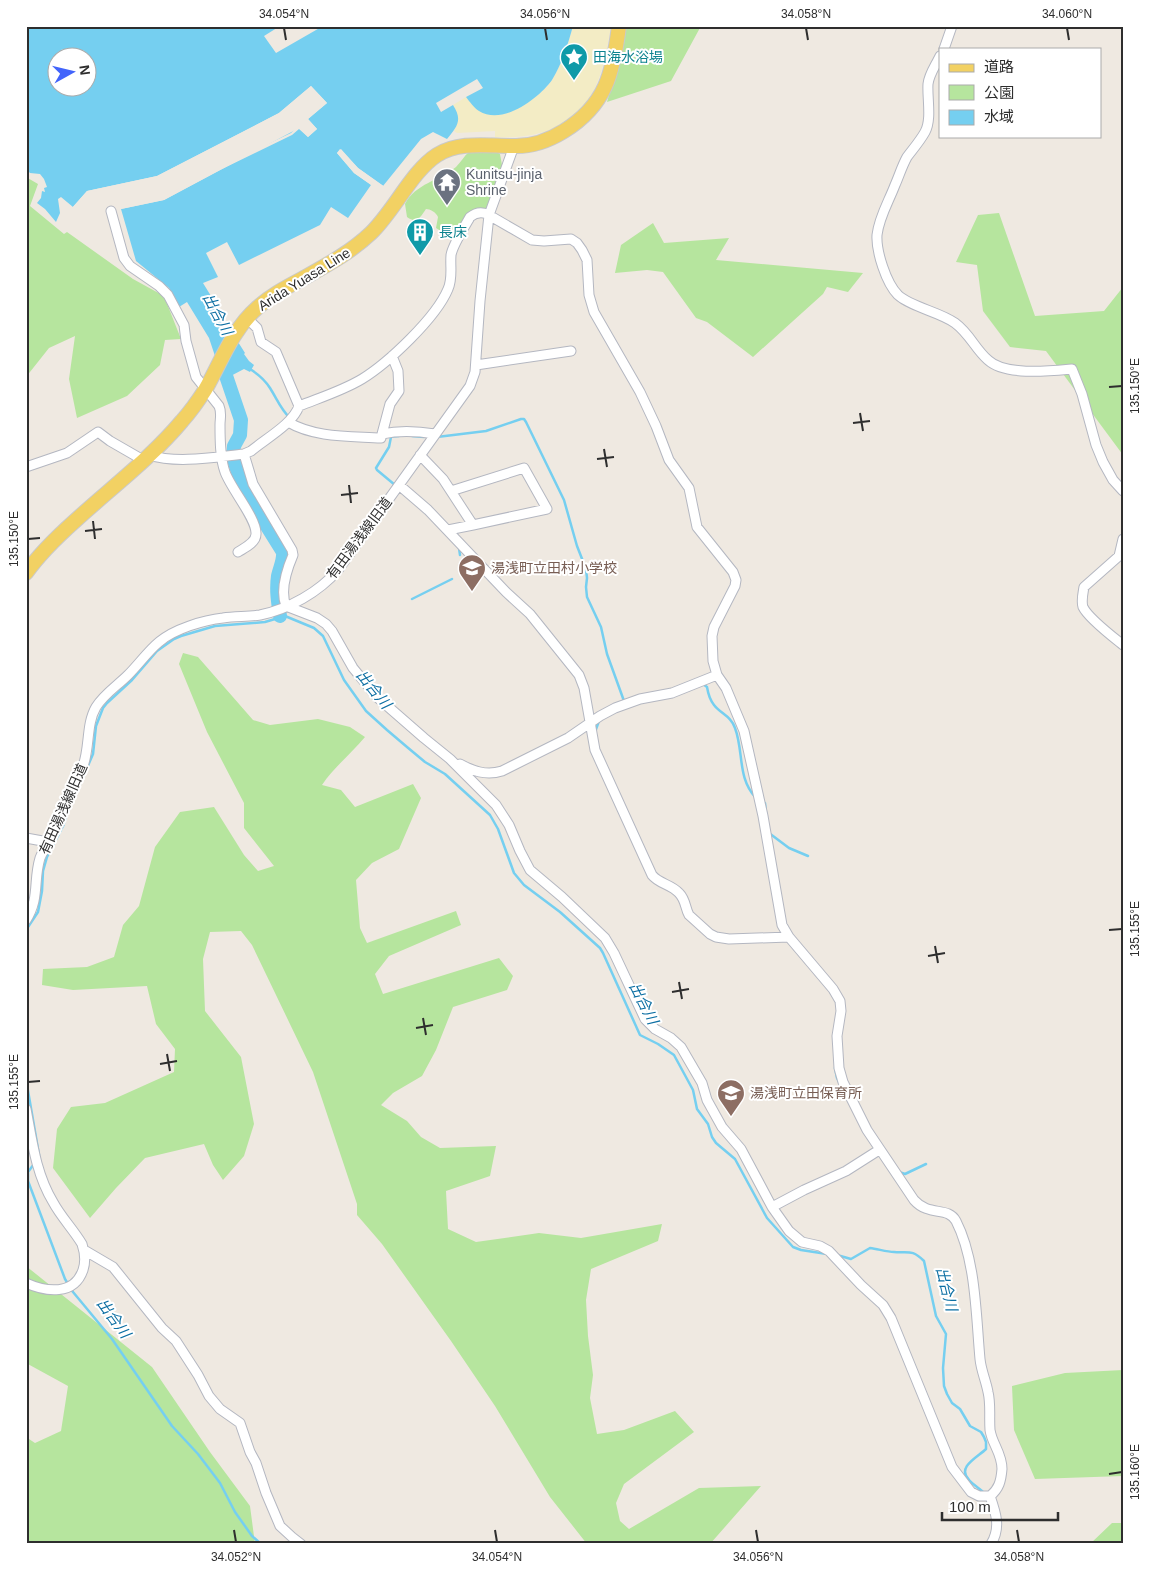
<svg xmlns="http://www.w3.org/2000/svg" width="1149" height="1570" viewBox="0 0 1149 1570" font-family="Helvetica,'Noto Sans JP',sans-serif">
	<style>
		.green { fill: #b6e59e }
		.sand { fill: #f3ecc5 }
		.water { fill: #75cff0; fill-rule: evenodd }
		.pier { fill: #efe9e1 }
		.lines { fill: none; stroke-linecap: round; stroke-linejoin: round }
		.stream { stroke: #75cff0; stroke-width: 2.5 }
		.river { stroke: #75cff0; stroke-width: 14 }
		.minor-casing { stroke: #b4b7c1; stroke-width: 11 }
		.primary-casing { stroke: #c9c9c9; stroke-width: 16 }
		.minor { stroke: #fff; stroke-width: 9 }
		.primary { stroke: #f2d163; stroke-width: 14 }
		.ticks { fill: none; stroke: #2e2e2e; stroke-width: 2 }
		.labels { text-anchor: middle; dominant-baseline: central; stroke-width: 4; stroke-linejoin: round; paint-order: stroke }
		.culture-label { font-size: 14px; fill: #0d838f; stroke: #fff; text-anchor: start }
		.worship-label { font-size: 14px; fill: #5b616d; stroke: #fff; text-anchor: start }
		.street-label { font-size: 14px; fill: #2e2e2e; stroke: #fff }
		.education-label { font-size: 14px; fill: #785e54; stroke: #fff; text-anchor: start }
		.water-label { font-size: 15px; font-style: italic; fill: #0d6fa3; stroke: #fff }
		.neatline { fill: none; stroke: #2e2e2e; stroke-width: 2 }
		.ticks-label { font-size: 12px; text-anchor: middle; fill: #2e2e2e }
	</style>
	<rect width="100%" height="100%" fill="#efe9e1"/>
	<path class="green" d="M625,26H701L671,81L607,102L624,44Z
		M469,152H497L500,154L502,165L488,209C471,206 467,220 458,232L452,229L449,236L436,228L438,217C436,212 430,209 426,209C420,218 417,224 407,217L405,204C415,184 440,180 456,167C461,162 464,156 469,152Z
		M26,177L38,184L30,206L64,234L67,232L133,279L164,296L181,339L165,340L160,365L127,396L77,418L69,379L75,336L49,348L26,377Z
		M999,213L1035,316L1104,311L1123,287V455L1046,351L1010,347L983,311L977,265L956,262L978,215Z
		M653,223L664,243L729,238L716,260L863,273L848,292L827,287L823,294L753,357L707,322L696,318L663,272L647,270L615,273L621,245Z
		M183,653L198,657L253,720L270,725L318,719L350,727L365,737C351,754 334,767 322,785L341,790L355,807L413,784L421,798L399,849L372,863L356,880L360,928L367,943L456,911L461,925L389,956L375,974L383,994L499,958L513,976L507,990L453,1007L436,1050L422,1076L393,1093L381,1105L407,1121L421,1137L440,1148L496,1146L490,1176L446,1191L448,1229L476,1242L539,1233L581,1238L662,1224L658,1241L591,1269L586,1300L588,1336L593,1375L590,1398L597,1434L624,1430L675,1411L694,1432L624,1484L616,1503L620,1521L629,1529L699,1488L761,1486L710,1544H587L550,1497L495,1406L451,1341L382,1244L357,1215V1204L313,1072L252,945L241,931L210,932L203,959L205,1011L241,1057L254,1124L244,1156L223,1180L213,1165L204,1144L145,1158L116,1188L90,1218L53,1168L57,1129L71,1107L105,1103L174,1072L175,1049L156,1024L147,986L73,990L42,985L43,969L87,967L114,957L123,925L139,906L155,847L180,812L214,807L244,855L258,871L274,866L244,828V803L207,732L179,664Z
		M26,1266L152,1367L210,1452L250,1506L255,1544H26V1437L35,1443L61,1431L68,1386L26,1363L29,1313L26,1312Z
		M1123,1370V1476L1035,1479L1014,1430L1012,1386L1065,1373Z
		M1112,1523H1123V1544H1090Z"/>
	<path class="sand" d="M573,26H611C607,49 603,74 592,94C572,130 533,139 495,137V131L457,133L454,131C459,121 459,115 453,105L466,97C472,105 481,112 491,114C510,119 542,95 552,80C562,64 568,44 573,26Z"/>
	<path class="water" d="M26,26H280L264,36L276,53L323,26H573C568,44 562,64 552,80C539,98 503,126 479,111C474,108 470,102 466,97L483,88L477,79L436,103L441,112L453,105C463,120 457,127 447,139L433,132L421,139L383,186L358,168L340,149L337,153L354,173L371,185L348,218L331,207L320,225L239,265L227,242L206,253L218,277L203,283L211,296L209,301L219,315H221L245,353L244,354L249,361L254,365L250,372L244,369L223,380L209,338L187,302L179,307L169,288L136,261L121,209L164,200L299,128L308,137L317,129L308,119L327,103L311,86L279,113L157,176L87,191L73,207L61,197L58,199L60,213L56,222L45,209L37,203L41,198L42,191L45,192L44,188L47,187L44,179L40,174L30,173L26,169ZM58,58H88V88H58Z"/>
	<path class="pier" d="M311,86L327,103L308,119L317,129L308,137L299,129L292,135L220,170L164,200L121,209L120,207L163,197L219,167L291,133L298,126H300L308,134L314,129L306,121V118L323,103L311,89L281,115L158,178L88,193L75,209H71L87,191L157,176L279,113Z
		M341,149L358,168L385,187L382,188L357,170L341,153L356,172L373,183V186L354,173L337,153Z"/>
	<g class="lines">
		<path class="stream" d="M250,369C258,374 265,380 270,388C277,399 281,410 290,418
			M412,436L424,437
			M384,437L399,436
			M391,437L389,447L376,468L377,470L395,485
			M437,437L486,431L521,419H524L526,422L564,500L577,546L586,569L587,578L586,587L587,597L601,627L607,654L624,701
			M459,548L460,555
			M412,599L452,579
			M703,684L707,687C708,693 710,700 714,705C721,714 731,716 735,728C744,752 737,778 756,798
			M595,732L599,721
			M763,802L765,803L766,813
			M769,833L789,848L808,856
			M26,930L38,912L42,891L43,871L47,857L63,826L74,793L80,784L90,761L93,754L96,726L103,708L107,703L132,680L157,651L174,639L181,636L215,626L265,622L285,616L314,628L323,636L344,680L366,711L387,730L407,747L425,762L445,774L490,815L498,829L514,873L524,885L560,912L600,948L603,953L640,1035L658,1044L674,1055L693,1090L697,1109L708,1124L712,1137L716,1143L735,1159L767,1218L793,1247L801,1250L827,1254
			M835,1068L837,1078L840,1084
			M26,1079L39,1155
			M34,1164L28,1172V1181L65,1279L73,1292L112,1339L172,1426L198,1454L220,1483L235,1512L252,1536L261,1544
			M899,1172L905,1174L926,1164
			M837,1255L851,1259L870,1248C878,1249 887,1252 894,1252C909,1253 912,1249 924,1261L936,1316L946,1334L943,1368L944,1386L947,1394L952,1403L960,1409L970,1426L981,1432L984,1437L986,1442V1449C978,1457 956,1467 969,1480C974,1486 980,1488 985,1494"/>
		<path class="river" d="M221,361L241,420L240,435L234,446L233,457L243,488L283,552C284,560 280,567 278,576C276,590 278,602 280,616"/>
		<g class="minor-casing">
			<path id="minor" d="M944,49L952,26
				M940,56C936,65 929,74 928,84C927,98 932,119 925,132C920,141 913,149 907,157C902,166 899,176 895,185C889,201 879,217 877,235C876,251 886,283 898,295C911,307 940,312 955,323C970,334 975,349 988,360C1005,376 1050,371 1072,369L1082,394L1096,445L1103,462L1113,480L1123,491
				M111,211L124,258L130,266L159,286L168,295L184,325L186,341L196,377L219,406C222,413 220,418 220,425C220,440 220,458 225,472C231,489 257,519 256,534C256,543 244,548 238,552
				M247,318L257,328L261,342L276,352L299,406
				M476,365L571,351
				M288,422C315,438 350,436 381,438L382,434C400,430 417,431 435,434
				M382,434L390,404L399,391L398,371L392,356
				M149,455C177,464 215,457 244,454L251,451C265,439 293,424 299,406C319,398 342,391 362,379C388,363 436,318 448,289C453,278 450,267 451,255C453,244 464,228 470,217C475,213 480,211 487,214L532,240L544,241L571,239L577,243L582,250L587,260L589,295L594,312L640,392L656,426L669,460L689,488L697,527L733,572L736,580L735,586L714,627L712,636L713,661L717,675L726,688L744,731L763,816L782,925L789,937L833,989L840,1001L841,1011L837,1036L839,1068L843,1082L867,1130L914,1200C929,1217 948,1206 956,1221C976,1260 976,1316 980,1359C981,1370 986,1381 988,1392C991,1404 989,1417 990,1430C992,1444 1002,1453 1002,1469C1001,1481 999,1489 990,1496H979L971,1492L952,1467L891,1318L883,1305L861,1285L829,1251L820,1246L802,1242L789,1231L772,1207L741,1149L722,1127L707,1100L702,1083L681,1047L671,1038L655,1029L645,1019L614,953L605,938L562,897L530,870L520,851L509,825L496,805L450,759L424,738L377,697L353,668L332,631L326,624L317,618L286,606C280,591 287,569 293,555L292,550L253,484L244,454
				M420,455L443,479L473,525L448,530
				M26,467L67,453L98,432L110,441L143,460
				M399,485L428,510L506,592L530,614L579,675L584,688L595,750L652,875C659,884 671,884 679,893C686,900 685,908 689,915L710,934L716,937L729,939L789,937
				M451,491L524,468L547,509L473,525
				M1123,539L1119,556L1084,587C1083,593 1081,601 1083,607C1088,618 1113,637 1123,645
				M460,764C473,771 486,776 502,771L568,738L600,716L615,708L640,699L672,693L717,675
				M26,838L48,842
				M26,920C40,898 33,881 40,858C45,846 53,836 58,825C63,816 63,805 67,796C72,785 79,776 83,766C90,747 86,724 96,707C104,694 117,686 128,675C139,664 148,651 159,642C174,629 204,620 223,618C235,616 248,617 260,615C289,609 319,592 338,570L470,386L475,372L480,301L489,215L514,146
				M26,1109C32,1141 36,1174 53,1202C61,1217 73,1229 82,1244C85,1253 86,1261 83,1270C74,1296 46,1292 26,1283
				M772,1207L804,1190L846,1171L879,1150
				M84,1250L113,1267L162,1328L176,1341L198,1375L209,1396L220,1409L240,1423L250,1452L256,1463L266,1493L280,1526L292,1537L301,1544
				M990,1496C996,1513 1001,1528 991,1544"/>
		</g>
		<g class="primary-casing">
			<path id="primary" d="M26,573C40,553 58,536 76,520C111,488 151,458 182,421C190,412 198,401 205,390C221,362 232,330 257,308C270,296 285,288 300,280C325,266 350,253 371,233C394,211 412,171 437,155C459,141 487,146 512,146C531,147 548,141 564,131C606,105 613,73 619,26"/>
		</g>
		<use href="#minor" class="minor"/>
		<use href="#primary" class="primary"/>
	</g>
	<path class="ticks" d="M284,28L286,40M545,28L547,40M806,28L808,40M1067,28L1069,40M1109,387L1122,386M860,413L863,431M853,423L870,421M604,449L607,467M597,459L614,457M349,485L351,503M341,495L358,493M93,521L95,539M85,531L102,529M28,539L40,538M1109,930L1122,929M935,946L938,963M928,956L945,953M679,982L682,999M672,992L689,989M423,1018L426,1035M416,1028L433,1025M167,1054L170,1071M160,1064L177,1061M28,1082L40,1081M1109,1474L1122,1472M234,1530L236,1542M495,1530L497,1542M756,1530L758,1542M1017,1530L1019,1542"/>
	<defs>
		<g id="sight-pin" transform="scale(1.4375)"><path d="M0 17L-7.5 6A9.5 9.5 0 1 1 7.5 6Z" fill="#0f9aa8" stroke="#fff"/><path d="M0-6L1.8-2.2L6-1.7L2.9 1.2L3.7 5.4L0 3.3L-3.7 5.4L-2.9 1.2L-6-1.7L-1.8-2.2Z" fill="#fff"/></g>
		<g id="temple-pin" transform="scale(1.4375)"><path d="M0 17L-7.5 6A9.5 9.5 0 1 1 7.5 6Z" fill="#6b7280" stroke="#fff"/><path d="M0-6L5-2H3V0L6.5 2.5H4V6H1.5V3h-3V6H-4V2.5H-6.5L-3 0V-2H-5Z" fill="#fff"/></g>
		<g id="building-pin" transform="scale(1.4375)"><path d="M0 17L-7.5 6A9.5 9.5 0 1 1 7.5 6Z" fill="#0f9aa8" stroke="#fff"/><path d="M-4-6H4V6H1V3H-1V6H-4ZM-2.5-4.3h1.7v1.8h-1.7ZM.8-4.3h1.7v1.8H.8ZM-2.5-1h1.7V.8h-1.7ZM.8-1h1.7V.8H.8Z" fill="#fff"/></g>
		<g id="school-pin" transform="scale(1.4375)"><path d="M0 17L-7.5 6A9.5 9.5 0 1 1 7.5 6Z" fill="#8d6e63" stroke="#fff"/><path d="M0-5L7-2L0 1L-7-2ZM-4 1L0 2.5L4 1V4Q0 6-4 4Z" fill="#fff"/></g>
	</defs>
	<g fill-rule="evenodd">
		<use href="#sight-pin" x="574" y="57"/>
		<use href="#temple-pin" x="447" y="182"/>
		<use href="#building-pin" x="420" y="232"/>
		<use href="#school-pin" x="472" y="568"/>
		<use href="#school-pin" x="731" y="1093"/>
	</g>
	<g class="labels">
		<g class="culture-label">
			<text x="593" y="57">田海水浴場</text>
			<text x="439" y="232">長床</text>
		</g>
		<g class="worship-label">
			<text x="466" y="174">Kunitsu-jinja<tspan x="466" dy="16">Shrine</tspan></text>
		</g>
		<g class="street-label">
			<text transform="translate(304 279) rotate(-32)">Arida Yuasa Line</text>
			<text transform="translate(359 538) rotate(-53)">有田湯浅線旧道</text>
			<text transform="translate(63 809) rotate(-66)">有田湯浅線旧道</text>
		</g>
		<g class="education-label">
			<text x="491" y="568">湯浅町立田村小学校</text>
			<text x="750" y="1093">湯浅町立田保育所</text>
		</g>
		<g class="water-label">
			<text transform="translate(218 314) rotate(62)">出合川</text>
			<text transform="translate(374 689) rotate(51)">出合川</text>
			<text transform="translate(644 1003) rotate(63)">出合川</text>
			<text transform="translate(947 1289) rotate(76)">出合川</text>
			<text transform="translate(114 1318) rotate(54)">出合川</text>
		</g>
	</g>
	<rect width="1149" height="1570" fill="none" stroke="#ffffff" stroke-width="55"/>
	<rect x="939" y="48" width="162" height="90" fill="#ffffff" stroke="#ababab"/>
	<rect x="949" y="64" width="25" height="8" fill="#f2d163" stroke="#ababab"/>
	<text x="984" y="72" font-size="15" fill="#2e2e2e">道路</text>
	<rect x="949" y="85" width="25" height="15" fill="#b6e59e" stroke="#ababab"/>
	<text x="984" y="98" font-size="15" fill="#2e2e2e">公園</text>
	<rect x="949" y="110" width="25" height="15" fill="#75cff0" stroke="#ababab"/>
	<text x="984" y="122" font-size="15" fill="#2e2e2e">水域</text>
	<g transform="translate(72 72) rotate(82)"><circle r="24" fill="#ffffff" stroke="#ababab"/>
	<path d="M0-4L9 19L0 12L-9 19Z" fill="#4264fb"/>
	<text y="-8" font-size="14" font-weight="bold" text-anchor="middle" fill="#2e2e2e">N</text>
	</g>
	<path d="M942 1512v8h116v-8" fill="none" stroke="#2e2e2e" stroke-width="2.5"/>
	<text x="949" y="1512" font-size="15" fill="#2e2e2e" stroke="#ffffff" stroke-width="4" paint-order="stroke">100 m</text>
	<rect x="28" y="28" width="1094" height="1514" class="neatline"/>
	<g class="ticks-label">
		<text x="284" y="18">34.054°N</text>
		<text x="545" y="18">34.056°N</text>
		<text x="806" y="18">34.058°N</text>
		<text x="1067" y="18">34.060°N</text>
		<text transform="translate(1135 386) rotate(-90)" y="4">135.150°E</text>
		<text transform="translate(14 539) rotate(-90)" y="4">135.150°E</text>
		<text transform="translate(1135 929) rotate(-90)" y="4">135.155°E</text>
		<text transform="translate(14 1082) rotate(-90)" y="4">135.155°E</text>
		<text transform="translate(1135 1472) rotate(-90)" y="4">135.160°E</text>
		<text x="236" y="1561">34.052°N</text>
		<text x="497" y="1561">34.054°N</text>
		<text x="758" y="1561">34.056°N</text>
		<text x="1019" y="1561">34.058°N</text>
	</g>
</svg>
